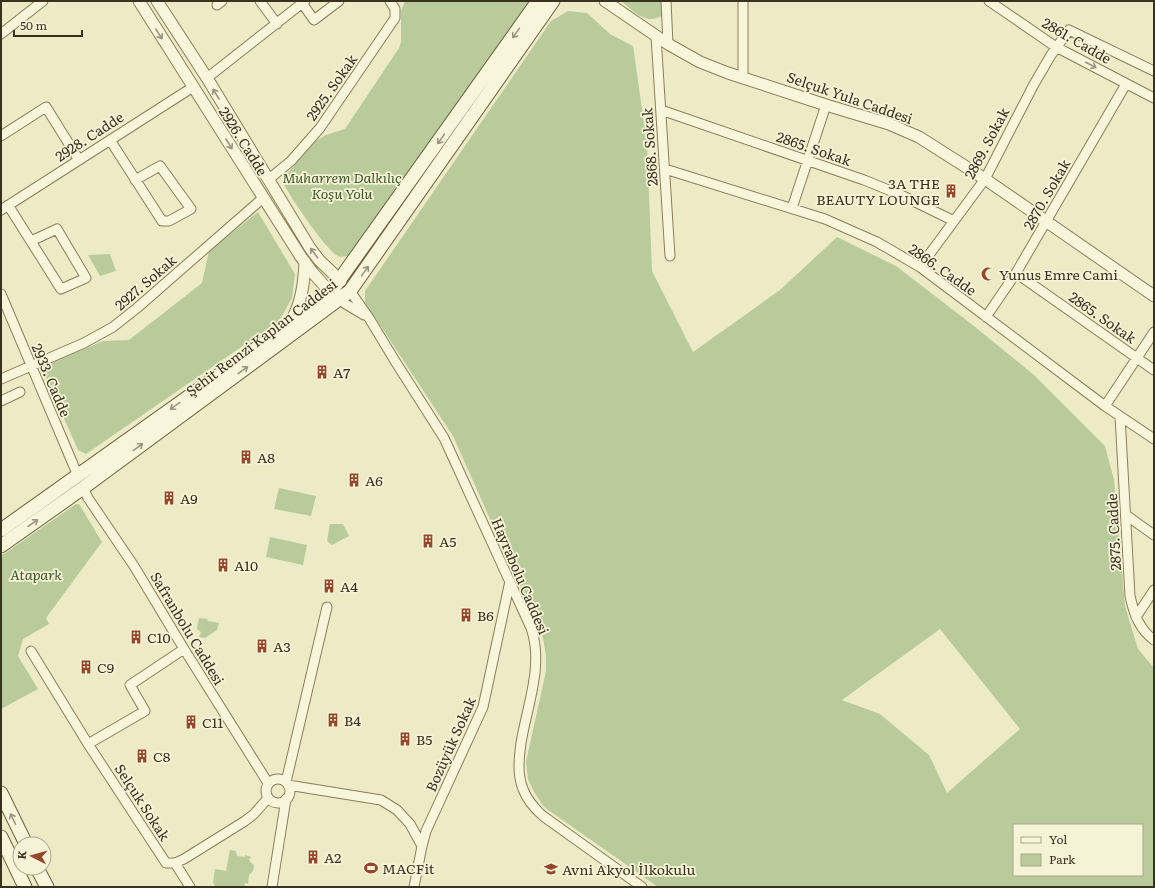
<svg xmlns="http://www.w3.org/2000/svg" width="1155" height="888" viewBox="0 0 1155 888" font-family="Literata,serif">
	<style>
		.green { fill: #b9cb9a; fill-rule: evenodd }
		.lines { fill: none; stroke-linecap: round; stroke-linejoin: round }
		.minor-casing { stroke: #887e5c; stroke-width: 11 }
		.tertiary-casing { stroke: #887e5c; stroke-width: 13 }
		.secondary-casing { stroke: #6a5f40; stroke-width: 15 }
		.minor { stroke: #f8f6da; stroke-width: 9 }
		.tertiary { stroke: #f8f6da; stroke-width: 11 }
		.secondary { stroke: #f8f6da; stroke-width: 13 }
		.oneway { stroke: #98947d }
		.labels { text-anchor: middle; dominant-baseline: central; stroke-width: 3.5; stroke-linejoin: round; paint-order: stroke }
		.street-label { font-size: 14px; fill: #393220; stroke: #f5f3d6 }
		.park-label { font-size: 14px; font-style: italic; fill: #3e5527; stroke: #f5f3d6 }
		.poi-label { font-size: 14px; fill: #393220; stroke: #f5f3d6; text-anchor: start }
	</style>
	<rect width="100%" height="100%" fill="#edebc6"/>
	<path class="green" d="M405,1H532L349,256C346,256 342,257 340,257C327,253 290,196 283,183L286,175L316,141L326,135L345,129L399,48L401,42V11Z
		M621,1H665V13C648,28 635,12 621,1Z
		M568,11L587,13L610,34L633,46L647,144L652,271L693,352L780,290L837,237L896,266L974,326L1034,375L1105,446L1114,480L1125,606L1138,649L1154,668V887H658L544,807L534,792L528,779L526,762L546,671V656L543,638L453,436L365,302V291L551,21ZM940,629L1020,729L947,793L929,755L880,714L842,700ZM1014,825H1142V875H1014Z
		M258,212L295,274L292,298L279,321L86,454L78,450L43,371L48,364L103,341L129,340L202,283L209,251Z
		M110,254L116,271L100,276L88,255Z
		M279,488L316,496L311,516L274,509Z
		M76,504H79L102,542L46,618L49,624L23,639L18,656L38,689L1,709V556Z
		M330,524H343L349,536L332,545L327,541Z
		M270,537L307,545L303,565L266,557Z
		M199,618L207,619L208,621L219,623L217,630L205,638L199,637L201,632L197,629Z
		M230,850L236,851L237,856L245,857V855L252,857L249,859L250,862L254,865L253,871L249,875L248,884L245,883L244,887H220L215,886L213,882L215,869L226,871Z"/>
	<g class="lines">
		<g class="minor-casing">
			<path id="minor" d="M260,1L277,24
				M666,1L668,44
				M743,1V77
				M989,1L1056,47L1154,98
				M302,3L314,20L339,1
				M217,5L222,1
				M1,34L43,1
				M656,36L670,256
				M207,78L305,1
				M661,110L864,180L901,195L954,221
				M1,136L46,107L79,160
				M110,140L162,221H169L191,209L160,166L135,180
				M665,169L825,219L877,242L920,267L1105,406L1154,439
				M269,179L291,161L320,128L395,18V9L390,1
				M8,205L61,289L86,278L57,229L31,241
				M792,208L826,105
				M1,210L193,87
				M920,267L985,179L1033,86L1051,55L1069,30L1154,71
				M1016,273L1154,370
				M350,291L369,318L395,361L444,438L531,628C544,665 527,706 521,743C519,758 517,774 523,789C527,800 534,808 543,816L642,887
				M1,294L78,476
				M339,300L364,315
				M986,317L1016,273L1126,84
				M1,379L84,343L113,327L137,308L263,198
				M1,401L20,392
				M1105,406L1154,332
				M1120,416L1130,596C1134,614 1139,629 1154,640
				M83,488L88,498L134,566L184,649L268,783
				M1126,515L1154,535
				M1136,617L1154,590
				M31,651L88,744L166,863H175L184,859L245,821L254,814L268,798
				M88,744L145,711L130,685L184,649
				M266 791a12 12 0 1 1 24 0a12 12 0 1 1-24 0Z
				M286,782L327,607
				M288,785L381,800L397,810L410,824L422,846L414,887
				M422,846L426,831L483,707L510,581
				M175,863L190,887
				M272,887L286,799"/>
		</g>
		<g class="tertiary-casing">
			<path id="tertiary" d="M139,1L301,257L313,273L330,292
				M157,1L207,78L310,248L319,260L341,281
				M605,1L668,44L700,62L728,73L826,105L889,124L919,137L985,179L1154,296
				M289,325C301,305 304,285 305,262"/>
		</g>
		<g class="secondary-casing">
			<path id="secondary" d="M1,530L309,311L333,289L538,1
				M1,546L83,488L350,291L553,1
				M1,793L26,844
				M1,837L25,887
				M37,868L47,887"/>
		</g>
		<use href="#minor" class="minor"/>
		<use href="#tertiary" class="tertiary"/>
		<use href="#secondary" class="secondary"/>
	</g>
	<defs><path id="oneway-shaft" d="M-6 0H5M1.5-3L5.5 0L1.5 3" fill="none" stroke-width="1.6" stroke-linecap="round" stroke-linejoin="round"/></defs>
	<g class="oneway">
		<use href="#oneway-shaft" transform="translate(516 33) rotate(125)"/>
		<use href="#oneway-shaft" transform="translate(159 34) rotate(58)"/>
		<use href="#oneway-shaft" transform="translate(1091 65) rotate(27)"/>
		<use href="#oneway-shaft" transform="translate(216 94) rotate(-122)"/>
		<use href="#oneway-shaft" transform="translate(441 139) rotate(125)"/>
		<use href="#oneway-shaft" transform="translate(229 144) rotate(58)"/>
		<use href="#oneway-shaft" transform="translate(314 253) rotate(-127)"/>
		<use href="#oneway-shaft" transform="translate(365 271) rotate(-55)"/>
		<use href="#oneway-shaft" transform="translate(243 370) rotate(-36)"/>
		<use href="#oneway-shaft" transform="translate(175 406) rotate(144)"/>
		<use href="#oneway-shaft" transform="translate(138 447) rotate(-36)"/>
		<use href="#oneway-shaft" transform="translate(33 523) rotate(-35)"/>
		<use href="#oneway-shaft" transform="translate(13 819) rotate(-116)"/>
	</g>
	<defs>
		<g id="building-bare" transform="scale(1.08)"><path d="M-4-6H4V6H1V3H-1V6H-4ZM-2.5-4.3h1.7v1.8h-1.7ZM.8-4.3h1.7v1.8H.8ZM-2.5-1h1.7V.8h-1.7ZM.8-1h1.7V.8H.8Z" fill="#95472e" stroke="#f5f3d6" stroke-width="2.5" paint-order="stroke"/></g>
		<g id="mosque-bare" transform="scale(1.08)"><path d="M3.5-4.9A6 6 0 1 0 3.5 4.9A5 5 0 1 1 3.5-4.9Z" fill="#95472e" stroke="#f5f3d6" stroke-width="2.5" paint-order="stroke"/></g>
		<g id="stadium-bare" transform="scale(1.08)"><path d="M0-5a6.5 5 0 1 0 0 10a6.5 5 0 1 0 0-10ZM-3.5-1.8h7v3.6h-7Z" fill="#95472e" stroke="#f5f3d6" stroke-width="2.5" paint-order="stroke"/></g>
		<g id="school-bare" transform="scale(1.08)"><path d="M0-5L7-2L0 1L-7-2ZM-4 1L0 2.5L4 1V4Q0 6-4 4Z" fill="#95472e" stroke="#f5f3d6" stroke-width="2.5" paint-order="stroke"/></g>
	</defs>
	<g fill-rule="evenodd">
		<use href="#building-bare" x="951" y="191"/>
		<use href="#mosque-bare" x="988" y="274"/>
		<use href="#building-bare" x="322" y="372"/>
		<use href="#building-bare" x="246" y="457"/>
		<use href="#building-bare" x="354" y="480"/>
		<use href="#building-bare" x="169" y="498"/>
		<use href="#building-bare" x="428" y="541"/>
		<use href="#building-bare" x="223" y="565"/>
		<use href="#building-bare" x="329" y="586"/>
		<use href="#building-bare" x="466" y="615"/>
		<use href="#building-bare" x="136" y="637"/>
		<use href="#building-bare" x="262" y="646"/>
		<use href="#building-bare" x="86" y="667"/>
		<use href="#building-bare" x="333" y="720"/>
		<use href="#building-bare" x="191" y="722"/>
		<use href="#building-bare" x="405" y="739"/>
		<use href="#building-bare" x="142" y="756"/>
		<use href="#building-bare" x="313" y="857"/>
		<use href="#stadium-bare" x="371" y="868"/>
		<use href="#school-bare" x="551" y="869"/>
	</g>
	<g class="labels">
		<g class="street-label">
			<text transform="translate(1077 40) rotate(30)">2861. Cadde</text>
			<text transform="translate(331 87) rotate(-55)">2925. Sokak</text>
			<text transform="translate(850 97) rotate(19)">Selçuk Yula Caddesi</text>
			<text transform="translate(89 136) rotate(-33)">2928. Cadde</text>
			<text transform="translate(244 141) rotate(58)">2926. Cadde</text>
			<text transform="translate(986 143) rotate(-62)">2869. Sokak</text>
			<text transform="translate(649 147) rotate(-94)">2868. Sokak</text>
			<text transform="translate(814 148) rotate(19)">2865. Sokak</text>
			<text transform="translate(1046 194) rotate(-60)">2870. Sokak</text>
			<text transform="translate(943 269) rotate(35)">2866. Cadde</text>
			<text transform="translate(145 282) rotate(-41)">2927. Sokak</text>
			<text transform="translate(1103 317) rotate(35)">2865. Sokak</text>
			<text transform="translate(261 337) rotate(-37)">Şehit Remzi Kaplan Caddesi</text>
			<text transform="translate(52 380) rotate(67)">2933. Cadde</text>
			<text transform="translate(1113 532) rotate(-93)">2875. Cadde</text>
			<text transform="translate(521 576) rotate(67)">Hayrabolu Caddesi</text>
			<text transform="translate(188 628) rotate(59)">Safranbolu Caddesi</text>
			<text transform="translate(450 744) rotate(-66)">Bozüyük Sokak</text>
			<text transform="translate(143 802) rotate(57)">Selçuk Sokak</text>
		</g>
		<g class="park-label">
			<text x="342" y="177">Muharrem Dalkılıç<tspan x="342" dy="16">Koşu Yolu</tspan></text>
			<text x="36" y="574">Atapark</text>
		</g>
		<g class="poi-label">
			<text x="940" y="183" text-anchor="end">3A THE<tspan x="940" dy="16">BEAUTY LOUNGE</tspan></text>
			<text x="999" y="274">Yunus Emre Cami</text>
			<text x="333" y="372">A7</text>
			<text x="257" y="457">A8</text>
			<text x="365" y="480">A6</text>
			<text x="180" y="498">A9</text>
			<text x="439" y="541">A5</text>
			<text x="234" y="565">A10</text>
			<text x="340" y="586">A4</text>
			<text x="477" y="615">B6</text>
			<text x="147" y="637">C10</text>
			<text x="273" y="646">A3</text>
			<text x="97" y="667">C9</text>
			<text x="344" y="720">B4</text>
			<text x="202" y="722">C11</text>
			<text x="416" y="739">B5</text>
			<text x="153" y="756">C8</text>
			<text x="324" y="857">A2</text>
			<text x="382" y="868">MACFit</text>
			<text x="562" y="869">Avni Akyol İlkokulu</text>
		</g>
	</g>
	<rect width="1155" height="888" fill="none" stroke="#393220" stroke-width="4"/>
	<rect x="1013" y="824" width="130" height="52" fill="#f5f3d6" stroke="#aaa68d"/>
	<rect x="1021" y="837" width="20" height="6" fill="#f8f6da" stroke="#aaa68d"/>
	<text x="1049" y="844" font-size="12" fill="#393220">Yol</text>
	<rect x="1021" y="854" width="20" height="12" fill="#b9cb9a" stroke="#aaa68d"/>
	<text x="1049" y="864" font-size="12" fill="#393220">Park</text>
	<g transform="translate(32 856) rotate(276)"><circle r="19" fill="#f5f3d6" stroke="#aaa68d"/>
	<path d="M0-3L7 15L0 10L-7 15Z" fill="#95472e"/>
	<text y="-6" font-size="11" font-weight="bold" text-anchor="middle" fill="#393220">K</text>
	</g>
	<path d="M14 30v6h68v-6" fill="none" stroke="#393220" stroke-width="2"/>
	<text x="20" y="30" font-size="12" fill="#393220" stroke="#f5f3d6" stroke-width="3" paint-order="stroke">50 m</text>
</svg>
